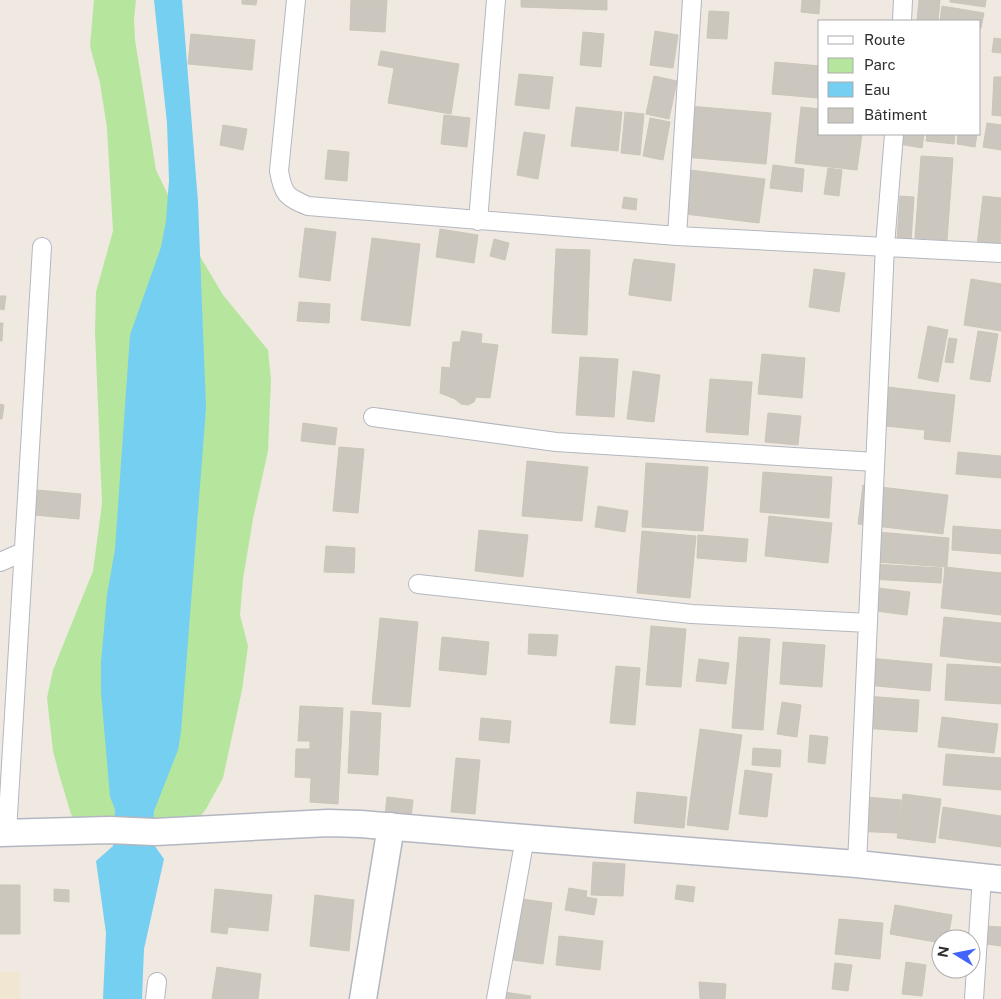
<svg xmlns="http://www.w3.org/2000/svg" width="1001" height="999" viewBox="0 0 1001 999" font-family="'Public Sans',sans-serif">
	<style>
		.education { fill: #f0e6d1 }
		.green { fill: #b6e59e }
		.water { fill: #75cff0 }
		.building { fill: #cbc7bf; stroke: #cbc5ba }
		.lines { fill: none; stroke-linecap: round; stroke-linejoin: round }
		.street-casing { stroke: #b4b7c1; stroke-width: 20 }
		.secondary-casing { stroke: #b4b7c1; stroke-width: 29 }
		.street { stroke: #fff; stroke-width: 18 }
		.secondary { stroke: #fff; stroke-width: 26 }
	</style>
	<rect width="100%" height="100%" fill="#efe9e1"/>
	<path class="education" d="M0,972H20V999H0Z"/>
	<path class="green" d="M94,0H136L134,19L135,40L156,170L188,236L223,295L268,350L271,380L268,451L253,519L243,579L240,615L248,646L242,690L223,778L206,809L182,840L88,845L71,814L59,774L53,751L47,698L53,670L93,571L102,504L95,332L96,292L113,231L107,128L100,83L90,46Z"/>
	<path class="water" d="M154,0H182L198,202L206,408L181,732L178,750L154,811L152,842L164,859L144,949L142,999H103L106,933L96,861L113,846L115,809L110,797L101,692V662L107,595L115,549L130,335L161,247L166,221L169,180L167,123Z"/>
	<path class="building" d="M242,0H257L256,5L242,4Z
		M351,0H387L385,32L350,30Z
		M521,0H607V10L521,7Z
		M802,0H820L819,14L801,12Z
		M919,0H940L938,21H917Z
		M950,0H986L985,7L950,2Z
		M942,6L984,13L981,28H980V21H940Z
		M709,11L729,12L727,39L707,38Z
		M655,31L678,35L673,68L650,65Z
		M583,32L604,34L601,67L580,65Z
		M191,34L255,40L252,70L188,64Z
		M994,38L1001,39V53L992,52Z
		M381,51L459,64L451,114L388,103L394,68L378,65Z
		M775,62L820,66L819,98L772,94Z
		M519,74L553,77L549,109L515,105Z
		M654,76L677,81L669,119L646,114Z
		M994,77H1001V116L992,115Z
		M689,106L771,113L766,164L684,157Z
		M576,107L622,112L618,151L571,146Z
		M801,107L820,109V134H862L857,170L795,163Z
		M625,112L644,114L640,155L621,153Z
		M444,115L470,118L467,147L441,144Z
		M650,118L670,122L663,160L643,156Z
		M987,123L1001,125V150L983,147Z
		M223,125L247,129L243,150L220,145Z
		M524,132L545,135L538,179L517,175Z
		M895,134H924L922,148L893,143Z
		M927,134H955L954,144L926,141Z
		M958,134H977L975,147L957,144Z
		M328,150L349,152L347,181L325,179Z
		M921,156L953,158L947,240L915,238Z
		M773,165L804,169L802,192L770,188Z
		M828,168L842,170L839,196L824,194Z
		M690,170L765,179L759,223L685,214Z
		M900,196L914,197L911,241L897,240Z
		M983,196L1001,198L1000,248L977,245Z
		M624,197L637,199L636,210L622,208Z
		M305,228L336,232L330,281L299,277Z
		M440,229L478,235L474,263L436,257Z
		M372,238L420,244L410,326L361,320Z
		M494,239L509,243L505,260L490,256Z
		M556,249L590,250L587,335L552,333Z
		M634,259L675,264L671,301L629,295Z
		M633,262L671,267L668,299L629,294Z
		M814,269L845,273L839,312L809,307Z
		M971,279L1001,284V331L964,325Z
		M0,296H6L4,310L0,309Z
		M299,302L330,304L329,323L297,321Z
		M0,323H3L2,341H0Z
		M928,326L948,330L938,382L918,378Z
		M462,331L482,334L481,343L498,345L490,398L476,397L474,402L468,405L461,404L455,399L440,393L442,367L450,368L453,342H460Z
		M978,331L998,334L990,382L970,379Z
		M949,338L957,339L953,363L945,362Z
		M762,354L805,358L802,398L758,394Z
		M580,357L618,359L614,417L576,415Z
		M633,371L660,375L654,422L627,419Z
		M710,379L752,382L748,435L706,432Z
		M879,386L955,395L950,442L924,439L925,430L875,425Z
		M0,404L4,405L2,419H0Z
		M768,413L801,416L798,445L765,442Z
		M303,423L337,428L335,445L301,441Z
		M339,447L364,449L358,513L333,511Z
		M958,452L1001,456V478L956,474Z
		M527,461L588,467L582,521L522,516Z
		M646,463L708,467L703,531L642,527Z
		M763,472L832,477L829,518L760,512Z
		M863,485L948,495L943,534L858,524Z
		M37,490L81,494L79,519L34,515Z
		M598,506L628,511L625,532L595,527Z
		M769,516L832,523L828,563L765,556Z
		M953,526L1001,530V554L952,550Z
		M479,530L528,535L523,577L475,571Z
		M642,531L696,536L690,598L637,593Z
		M865,531L949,538L947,567L862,561Z
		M698,535L748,539L746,562L697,558Z
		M326,546L355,548L354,573L324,572Z
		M871,564L942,568L941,583L870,579Z
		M945,567L1001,573V615L941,608Z
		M871,587L910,592L907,615L868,610Z
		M944,617L1001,623V663L940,656Z
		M380,618L418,622L410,707L372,704Z
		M651,626L686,629L681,687L646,685Z
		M529,634L558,635L556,656L528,654Z
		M442,637L489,642L486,675L439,670Z
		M739,637L770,639L763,730L732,728Z
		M783,642L825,645L822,687L780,684Z
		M869,658L932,664L930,691L866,685Z
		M699,659L729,663L726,684L696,681Z
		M947,664L1001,667V704L945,700Z
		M616,666L640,668L635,725L610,723Z
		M865,696L919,700L917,732L863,728Z
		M782,702L801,705L797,737L777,734Z
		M300,706L343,708L338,804L310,802L311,778L295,777L296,749H310V741H298Z
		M351,711L381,713L378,775L348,773Z
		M942,717L998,724L994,753L938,747Z
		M481,718L511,721L509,743L479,740Z
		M700,729L742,735L728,830L687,825Z
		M810,735L828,737L825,764L808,762Z
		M753,748L781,750L780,767L752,765Z
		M946,754L1001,758V790L943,785Z
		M456,758L480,760L475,814L451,812Z
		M745,770L772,774L767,817L739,814Z
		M637,792L687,797L684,828L634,823Z
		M903,794L941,799L935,843L897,838Z
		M854,796L901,800L897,833L852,831Z
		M387,797L413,800L411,818L385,815Z
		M943,807L1001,816V847L939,838Z
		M593,862L625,864L623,896L591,895Z
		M0,885H20V934H0Z
		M677,885L695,887L693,902L675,899Z
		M569,888L587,891L586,897L597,899L594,915L565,910Z
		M54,889L69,890V902L54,901Z
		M215,889L272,895L268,931L228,927L227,934L211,932Z
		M315,895L354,900L349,951L310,946Z
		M521,899L552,903L543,964L513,960Z
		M895,905L952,915L948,939H941V943L890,934Z
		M839,919L883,923L880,959L835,954Z
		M987,926L1001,927V946L986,944Z
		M559,936L603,941L600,970L556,965Z
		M906,962L926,965L922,996L902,994Z
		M835,963L852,965L848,991L832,989Z
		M217,967L261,974L258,999H212Z
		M699,982L726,984L725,999H700Z
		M504,992L531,996L530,999H502Z"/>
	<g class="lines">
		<g class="street-casing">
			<path id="street" d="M296,0L279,171C283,194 286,197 308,206L677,236L1001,253
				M902,21L903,0
				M478,221L496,0
				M677,236L692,0
				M373,417L556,442L875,462
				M0,562L23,552
				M418,584L692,614L868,623
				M7,832L42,247
				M857,864L885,246L894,134
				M155,999L157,982
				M496,999L525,838
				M974,999L982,877"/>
		</g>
		<g class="secondary-casing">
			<path id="secondary" d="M0,833L110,830L155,832L328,823L361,824L525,838L857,864L1001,879
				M363,999L391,826"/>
		</g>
		<use href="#street" class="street"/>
		<use href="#secondary" class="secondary"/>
	</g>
	<rect x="818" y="20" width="162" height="115" fill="#ffffff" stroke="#ababab"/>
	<rect x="828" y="36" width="25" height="8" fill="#ffffff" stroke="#ababab"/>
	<text x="864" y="45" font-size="15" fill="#2e2e2e">Route</text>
	<rect x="828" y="58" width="25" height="15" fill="#b6e59e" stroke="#ababab"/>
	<text x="864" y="70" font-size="15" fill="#2e2e2e">Parc</text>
	<rect x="828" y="82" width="25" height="15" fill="#75cff0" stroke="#ababab"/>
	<text x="864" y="95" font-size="15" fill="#2e2e2e">Eau</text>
	<rect x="828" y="108" width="25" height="15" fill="#cbc7bf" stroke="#ababab"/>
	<text x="864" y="120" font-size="15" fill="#2e2e2e">Bâtiment</text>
	<g transform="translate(956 954) rotate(280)"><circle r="24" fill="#ffffff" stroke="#ababab"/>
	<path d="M0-4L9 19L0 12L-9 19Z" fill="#4264fb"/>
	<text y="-8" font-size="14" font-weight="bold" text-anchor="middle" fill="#2e2e2e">N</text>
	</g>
</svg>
